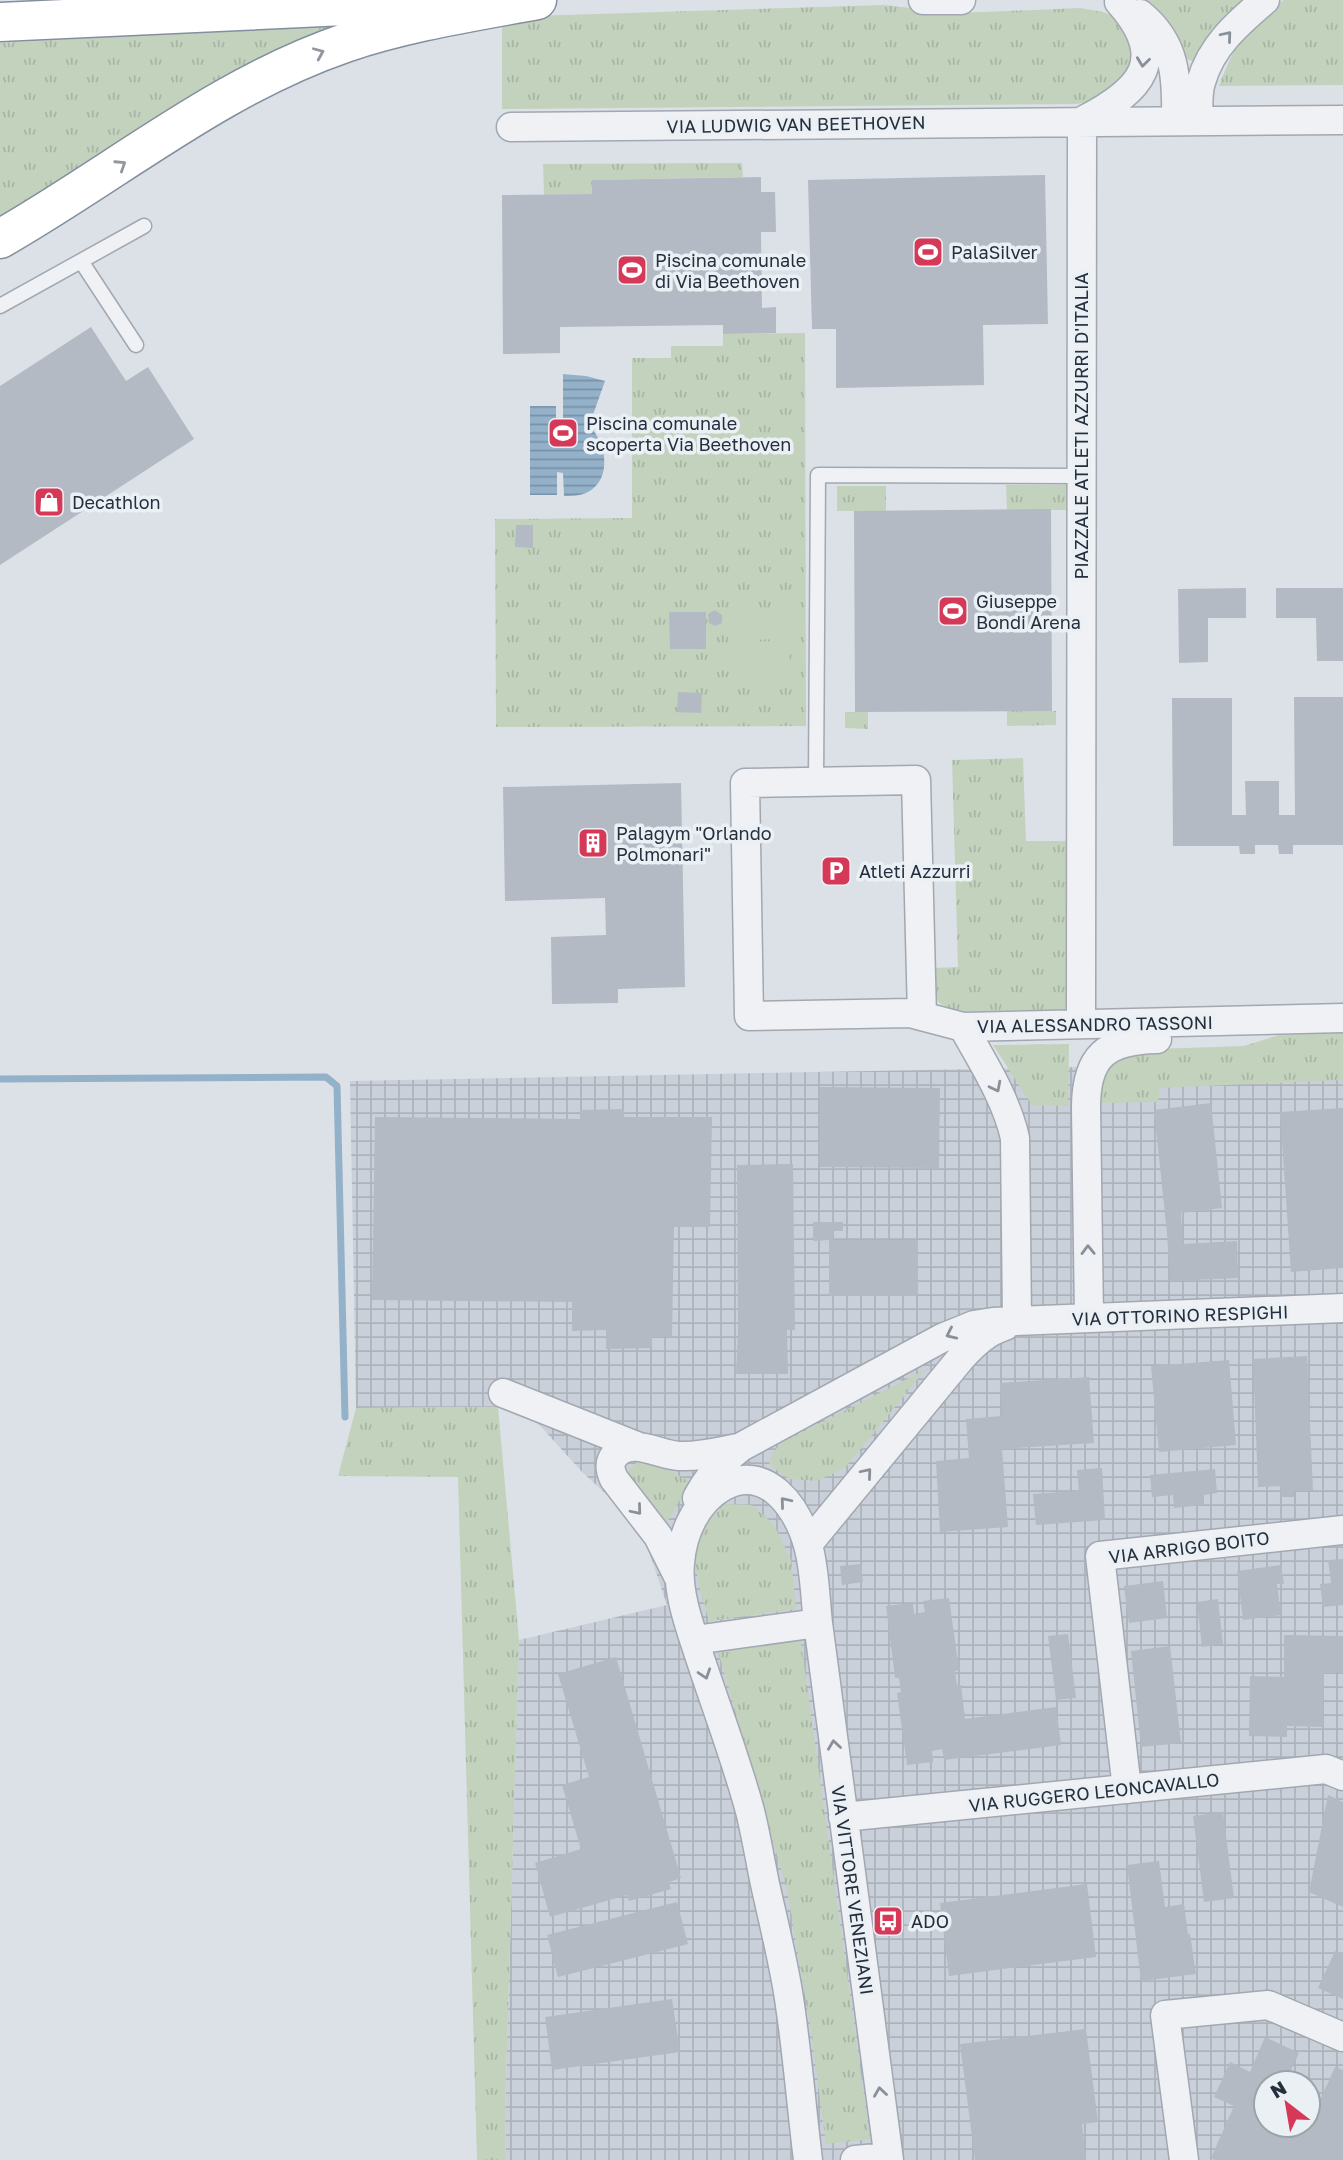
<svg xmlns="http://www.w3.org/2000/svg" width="1343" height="2160" viewBox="0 0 1343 2160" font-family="'Golos Text',sans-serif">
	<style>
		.industrial { fill: url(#industrial-grid); fill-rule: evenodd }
		.grass { fill: url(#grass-tufts) }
		.pitch { fill: #c3d2bd }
		.water { fill: url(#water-rules) }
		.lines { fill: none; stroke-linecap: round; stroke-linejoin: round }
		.stream { stroke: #94b1ca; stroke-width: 7 }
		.building { fill: #b3bac4 }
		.lane-casing { stroke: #a1a8b1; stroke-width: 17 }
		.street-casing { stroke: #a1a8b1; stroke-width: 31 }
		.highway-casing { stroke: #838f9f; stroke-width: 41 }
		.lane { stroke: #eff1f5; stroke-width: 14 }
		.street { stroke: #eff1f5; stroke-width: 28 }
		.highway { stroke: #fff; stroke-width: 38 }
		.oneway { stroke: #8a909a }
		.oneway2 { stroke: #92979e }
		.labels { text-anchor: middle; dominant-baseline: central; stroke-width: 7; stroke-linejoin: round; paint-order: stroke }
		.street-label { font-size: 18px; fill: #252f3e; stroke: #ebf0f5 }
		.poi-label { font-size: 18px; fill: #252f3e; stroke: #ebf0f5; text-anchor: start }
	</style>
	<defs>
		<pattern id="industrial-grid" width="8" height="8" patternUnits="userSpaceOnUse" patternTransform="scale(1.75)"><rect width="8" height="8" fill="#cad0d9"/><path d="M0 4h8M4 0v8" fill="none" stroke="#adb3bb"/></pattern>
		<pattern id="grass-tufts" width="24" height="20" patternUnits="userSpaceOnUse" patternTransform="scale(1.75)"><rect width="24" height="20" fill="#c3d2bd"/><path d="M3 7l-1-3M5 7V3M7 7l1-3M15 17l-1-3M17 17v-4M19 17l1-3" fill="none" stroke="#a7b5a4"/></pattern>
		<pattern id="water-rules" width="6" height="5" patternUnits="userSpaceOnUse" patternTransform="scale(1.75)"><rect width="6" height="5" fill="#94b1ca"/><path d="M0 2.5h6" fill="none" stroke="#7990a5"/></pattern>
	</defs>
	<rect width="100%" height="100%" fill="#dce1e7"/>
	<path class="industrial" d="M1343,1062V2160H506L505,2114L519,1640L667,1605L640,1525L583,1473L523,1407L356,1408L350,1081ZM1266,2083H1308V2125H1266Z"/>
	<path class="grass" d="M1128,0H1250L1194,62L1187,59Z
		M1284,0H1343V85L1219,86C1233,49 1247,21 1284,0Z
		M883,5L960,13L1080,8L1103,12L1118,18L1132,40L1131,72L1097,101L1076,104L502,109V17Z
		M381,22L0,226V43Z
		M742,163L743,177L593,180L592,194L544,195L543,164Z
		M805,333L806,726L496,727L495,519L632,518V358H671V346H723V334Z
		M1006,485H1067V510H1007Z
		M837,486H886V511H837Z
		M1007,711H1056V725L1007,726Z
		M845,712H868V729L845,728Z
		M1023,758L1026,841H1070L1073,1013C1048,1013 953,1021 938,1001C933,992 935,978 935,968L958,967L952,760Z
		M1343,1033V1080L1160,1088L1158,1102L1098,1103C1100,1075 1104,1070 1125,1050L1244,1046L1279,1035Z
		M1069,1044L1068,1106L1032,1105L993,1045Z
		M925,1370L845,1468L817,1481L789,1479L769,1464L772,1453L783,1442Z
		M498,1407L519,1640L505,2114L506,2160H477L458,1477L338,1476L356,1408Z
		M644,1455L690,1482L666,1524L627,1472Z
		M725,1504L752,1505L774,1525L791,1560L796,1609L709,1621L700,1590L694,1558L703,1526Z
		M800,1636L870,2139L826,2144L810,2025L787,1890L717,1648Z"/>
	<path class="pitch" d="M792,614V639L728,640V615Z
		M789,641L790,682H733V642Z"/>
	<path class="water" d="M563,374L586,376L605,381L589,426C607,442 613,481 586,493C579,496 571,496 564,496L563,473L557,472V495H530V406H556V423L563,424Z"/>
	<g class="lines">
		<path class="stream" d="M0,1079L326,1077L337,1086L345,1417"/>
	</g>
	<path class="building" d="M1045,175L1048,324L983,325L984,385L836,388V329H812L808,180Z
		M761,177V192H775L776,232H761L762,308L776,307V333L723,334V325L560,327V353L503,354L502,195L592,194V180Z
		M91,327L126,381L148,367L194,439L0,565V386Z
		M1051,509L1052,711L855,712L854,511Z
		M516,525H533V548L515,547Z
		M1246,588V618H1208V662L1179,663L1178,589Z
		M1276,588H1343V661H1317L1316,618H1276Z
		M715,610L722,615V623L715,626L709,623L708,614Z
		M669,612H706V649H670Z
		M678,692L702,693L701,713L677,712Z
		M1294,697H1343V845H1293V854H1279L1278,845H1255V854H1240L1239,846H1173L1172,698H1232V815H1246L1245,781H1279V815H1295Z
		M681,783L685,987L618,989V1003L552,1004L551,937L606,935L605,898L505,901L503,787Z
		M820,1087L940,1088L939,1168L820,1167Z
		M1211,1103L1222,1208L1181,1213L1183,1244L1237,1241L1238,1278L1170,1281L1167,1233L1154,1110Z
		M1343,1108V1268L1291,1272L1280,1112Z
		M624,1109V1117H712L710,1227H674L672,1336H652V1348L606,1349V1330L572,1331V1302L372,1300L375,1117L580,1119V1110Z
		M793,1164L795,1330H787L788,1374H736L738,1330L737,1165Z
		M813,1222H843V1231H833V1240H918V1296H829V1240L813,1241Z
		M1307,1356L1313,1490L1294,1491V1497H1281V1486L1258,1487L1253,1359Z
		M1229,1360L1236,1445L1159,1452L1151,1366Z
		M1089,1377L1094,1443L1002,1449L1008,1527L940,1532L936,1461L969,1458L966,1419L1002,1416L1000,1383Z
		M1102,1468L1105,1520L1036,1525L1033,1494L1079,1491L1077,1470Z
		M1215,1469L1217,1493L1204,1495V1505L1174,1508L1173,1495L1152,1497L1150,1475Z
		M1343,1559V1605L1323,1607L1320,1584L1331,1583L1328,1560Z
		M861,1564L863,1582L842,1585L840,1566Z
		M1281,1565L1284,1584H1277L1281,1615L1243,1620L1237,1571Z
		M1163,1581L1167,1618L1129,1623L1124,1586Z
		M949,1598L959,1670L955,1671L957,1685H961L965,1719L1056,1707L1061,1745L944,1760L942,1749L932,1751L933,1762L907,1765L897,1693L901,1692L899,1678H895L886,1606L913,1603L914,1614L925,1612L923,1601Z
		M1218,1599L1223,1644L1202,1647L1197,1602Z
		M1068,1634L1076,1698L1056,1700L1048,1636Z
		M1284,1635L1343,1636V1672H1324L1323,1727L1287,1726V1737L1249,1736L1250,1676L1284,1677Z
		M1170,1646L1181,1743L1141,1747L1131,1651Z
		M616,1657L681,1878L669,1882L671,1889L629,1901L627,1895L550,1917L535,1863L581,1849L562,1785L589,1777L558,1674Z
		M1328,1795L1343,1802V1907L1309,1892Z
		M1223,1812L1234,1898L1204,1902L1193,1816Z
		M1159,1861L1165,1907L1184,1904L1188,1934H1190L1196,1974L1141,1981L1127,1865Z
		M1087,1884L1096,1957L949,1976L940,1903Z
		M677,1902L688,1944L558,1977L547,1935Z
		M1335,1951L1343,1955V1999L1318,1988Z
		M672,1999L680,2052L552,2070L545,2017Z
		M1086,2029L1098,2122L1082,2124L1086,2160H975L960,2044Z
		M1265,2037L1299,2053L1285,2083H1266V2125H1308V2098L1319,2102L1335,2067L1343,2070V2160H1215L1211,2158L1234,2106L1214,2097L1230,2062L1250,2072Z"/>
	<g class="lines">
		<g class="lane-casing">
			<path id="lane" d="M81,261L136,345
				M0,306L144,226
				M816,781L818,475L1081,476"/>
		</g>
		<g class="street-casing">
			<path id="street" d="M923,0H961
				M1140,14C1176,43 1177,77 1176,121
				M1084,120C1142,90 1170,59 1119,2
				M1198,121C1199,108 1197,94 1201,82C1211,46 1238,23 1265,0
				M511,127L1343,120
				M922,1016L916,780L745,783L749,1016L910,1013L963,1027L1343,1018
				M1081,1024L1082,122
				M963,1027C983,1063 1006,1098 1015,1138L1017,1321
				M1089,1318L1086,1108C1086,1056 1106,1040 1157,1039
				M503,1393L639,1447
				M697,1498C708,1477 722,1461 741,1447L942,1338L974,1325L993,1322L1343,1308
				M808,1544L961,1358C974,1344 986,1332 1005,1326
				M680,1580L658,1536L614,1479C610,1470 608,1462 616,1454C633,1437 659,1455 679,1456C699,1457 718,1452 738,1448
				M695,1640L818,1623
				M1127,1789L1100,1556L1343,1530
				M843,1817L1326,1769L1343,1776
				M808,2160C801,2104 797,2048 788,1992C782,1956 773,1920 765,1884C760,1860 756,1835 750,1811C736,1759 716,1707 699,1655C690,1627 677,1593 680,1563C682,1534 696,1502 722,1487C766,1462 797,1507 808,1545C815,1570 815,1597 818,1623L889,2160
				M855,2160L888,2157
				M1184,2160L1165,2015L1268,2005L1343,2037"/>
		</g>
		<g class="highway-casing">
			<path id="highway" d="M0,22L431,2
				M0,239C114,174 219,86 345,43C407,22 473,12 537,0"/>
		</g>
		<use href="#lane" class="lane"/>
		<use href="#street" class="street"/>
		<use href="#highway" class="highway"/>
	</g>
	<defs><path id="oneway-chevron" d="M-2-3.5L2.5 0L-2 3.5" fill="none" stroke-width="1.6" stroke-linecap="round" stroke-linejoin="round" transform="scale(1.75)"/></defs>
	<g class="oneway">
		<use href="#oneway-chevron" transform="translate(1227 36) rotate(-50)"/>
		<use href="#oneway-chevron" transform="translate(1143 62) rotate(97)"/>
		<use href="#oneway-chevron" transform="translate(996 1087) rotate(63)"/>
		<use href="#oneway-chevron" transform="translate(1088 1250) rotate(-91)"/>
		<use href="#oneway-chevron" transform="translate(951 1334) rotate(155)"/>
		<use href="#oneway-chevron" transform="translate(867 1473) rotate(-50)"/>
		<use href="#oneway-chevron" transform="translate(785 1502) rotate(-130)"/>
		<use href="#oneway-chevron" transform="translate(637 1510) rotate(50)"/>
		<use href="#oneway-chevron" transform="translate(705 1674) rotate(72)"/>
		<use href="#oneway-chevron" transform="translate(834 1745) rotate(-98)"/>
		<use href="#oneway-chevron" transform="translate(880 2092) rotate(-98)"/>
	</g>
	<g class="oneway2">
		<use href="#oneway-chevron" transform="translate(319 53) rotate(-23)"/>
		<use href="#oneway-chevron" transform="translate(121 165) rotate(-33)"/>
	</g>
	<defs>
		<g id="stadium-square" transform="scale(1.575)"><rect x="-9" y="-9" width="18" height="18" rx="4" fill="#d63857" stroke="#ebf0f5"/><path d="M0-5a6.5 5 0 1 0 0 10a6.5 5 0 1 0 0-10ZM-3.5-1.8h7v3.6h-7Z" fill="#fff"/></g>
		<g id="shop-square" transform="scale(1.575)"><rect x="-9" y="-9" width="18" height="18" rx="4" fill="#d63857" stroke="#ebf0f5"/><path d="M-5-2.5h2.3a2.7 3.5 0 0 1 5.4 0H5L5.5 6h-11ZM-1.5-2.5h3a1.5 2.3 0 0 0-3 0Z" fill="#fff"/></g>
		<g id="building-square" transform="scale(1.575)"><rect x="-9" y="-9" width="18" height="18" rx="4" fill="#d63857" stroke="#ebf0f5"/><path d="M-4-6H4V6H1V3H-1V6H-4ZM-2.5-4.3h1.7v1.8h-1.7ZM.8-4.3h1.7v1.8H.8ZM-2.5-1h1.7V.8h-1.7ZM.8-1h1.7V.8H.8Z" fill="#fff"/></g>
		<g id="parking-square" transform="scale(1.575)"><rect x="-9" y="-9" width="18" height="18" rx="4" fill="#d63857" stroke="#ebf0f5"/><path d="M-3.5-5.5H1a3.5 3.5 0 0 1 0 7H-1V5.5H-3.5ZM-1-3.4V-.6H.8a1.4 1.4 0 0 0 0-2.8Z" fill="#fff"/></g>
		<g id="bus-square" transform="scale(1.575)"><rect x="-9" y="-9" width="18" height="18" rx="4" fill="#d63857" stroke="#ebf0f5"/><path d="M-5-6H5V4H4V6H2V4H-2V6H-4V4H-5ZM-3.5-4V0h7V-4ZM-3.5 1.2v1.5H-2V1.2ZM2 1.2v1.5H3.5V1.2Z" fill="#fff"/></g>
	</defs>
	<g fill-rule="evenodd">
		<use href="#stadium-square" x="928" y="252"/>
		<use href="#stadium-square" x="632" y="270"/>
		<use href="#stadium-square" x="563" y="433"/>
		<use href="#shop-square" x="49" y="502"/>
		<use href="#stadium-square" x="953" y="611"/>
		<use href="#building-square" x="593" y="843"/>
		<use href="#parking-square" x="836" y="871"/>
		<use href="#bus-square" x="888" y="1921"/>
	</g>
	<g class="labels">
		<g class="street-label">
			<text transform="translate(796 124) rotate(-1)">VIA LUDWIG VAN BEETHOVEN</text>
			<text transform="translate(1081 426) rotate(-90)">PIAZZALE ATLETI AZZURRI D'ITALIA</text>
			<text transform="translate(1095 1024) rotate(-1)">VIA ALESSANDRO TASSONI</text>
			<text transform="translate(1180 1315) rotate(-2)">VIA OTTORINO RESPIGHI</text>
			<text transform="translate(1189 1547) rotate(-7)">VIA ARRIGO BOITO</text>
			<text transform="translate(1094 1792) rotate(-6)">VIA RUGGERO LEONCAVALLO</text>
			<text transform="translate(853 1890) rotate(82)">VIA VITTORE VENEZIANI</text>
		</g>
		<g class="poi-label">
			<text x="951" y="252">PalaSilver</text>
			<text x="655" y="260">Piscina comunale<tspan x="655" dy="21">di Via Beethoven</tspan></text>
			<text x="586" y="423">Piscina comunale<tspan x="586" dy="21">scoperta Via Beethoven</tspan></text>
			<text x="72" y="502">Decathlon</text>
			<text x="976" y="601">Giuseppe<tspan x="976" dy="21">Bondi Arena</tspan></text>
			<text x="616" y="833">Palagym "Orlando<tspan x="616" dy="21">Polmonari"</tspan></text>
			<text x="859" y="871">Atleti Azzurri</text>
			<text x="911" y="1921">ADO</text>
		</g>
	</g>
	<g transform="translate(1287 2104) rotate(329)"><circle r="33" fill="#ebf0f5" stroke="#9ca3ac" stroke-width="2"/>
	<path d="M0-5L12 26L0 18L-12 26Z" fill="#d63857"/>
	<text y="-10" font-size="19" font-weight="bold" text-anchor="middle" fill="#252f3e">N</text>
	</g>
</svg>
